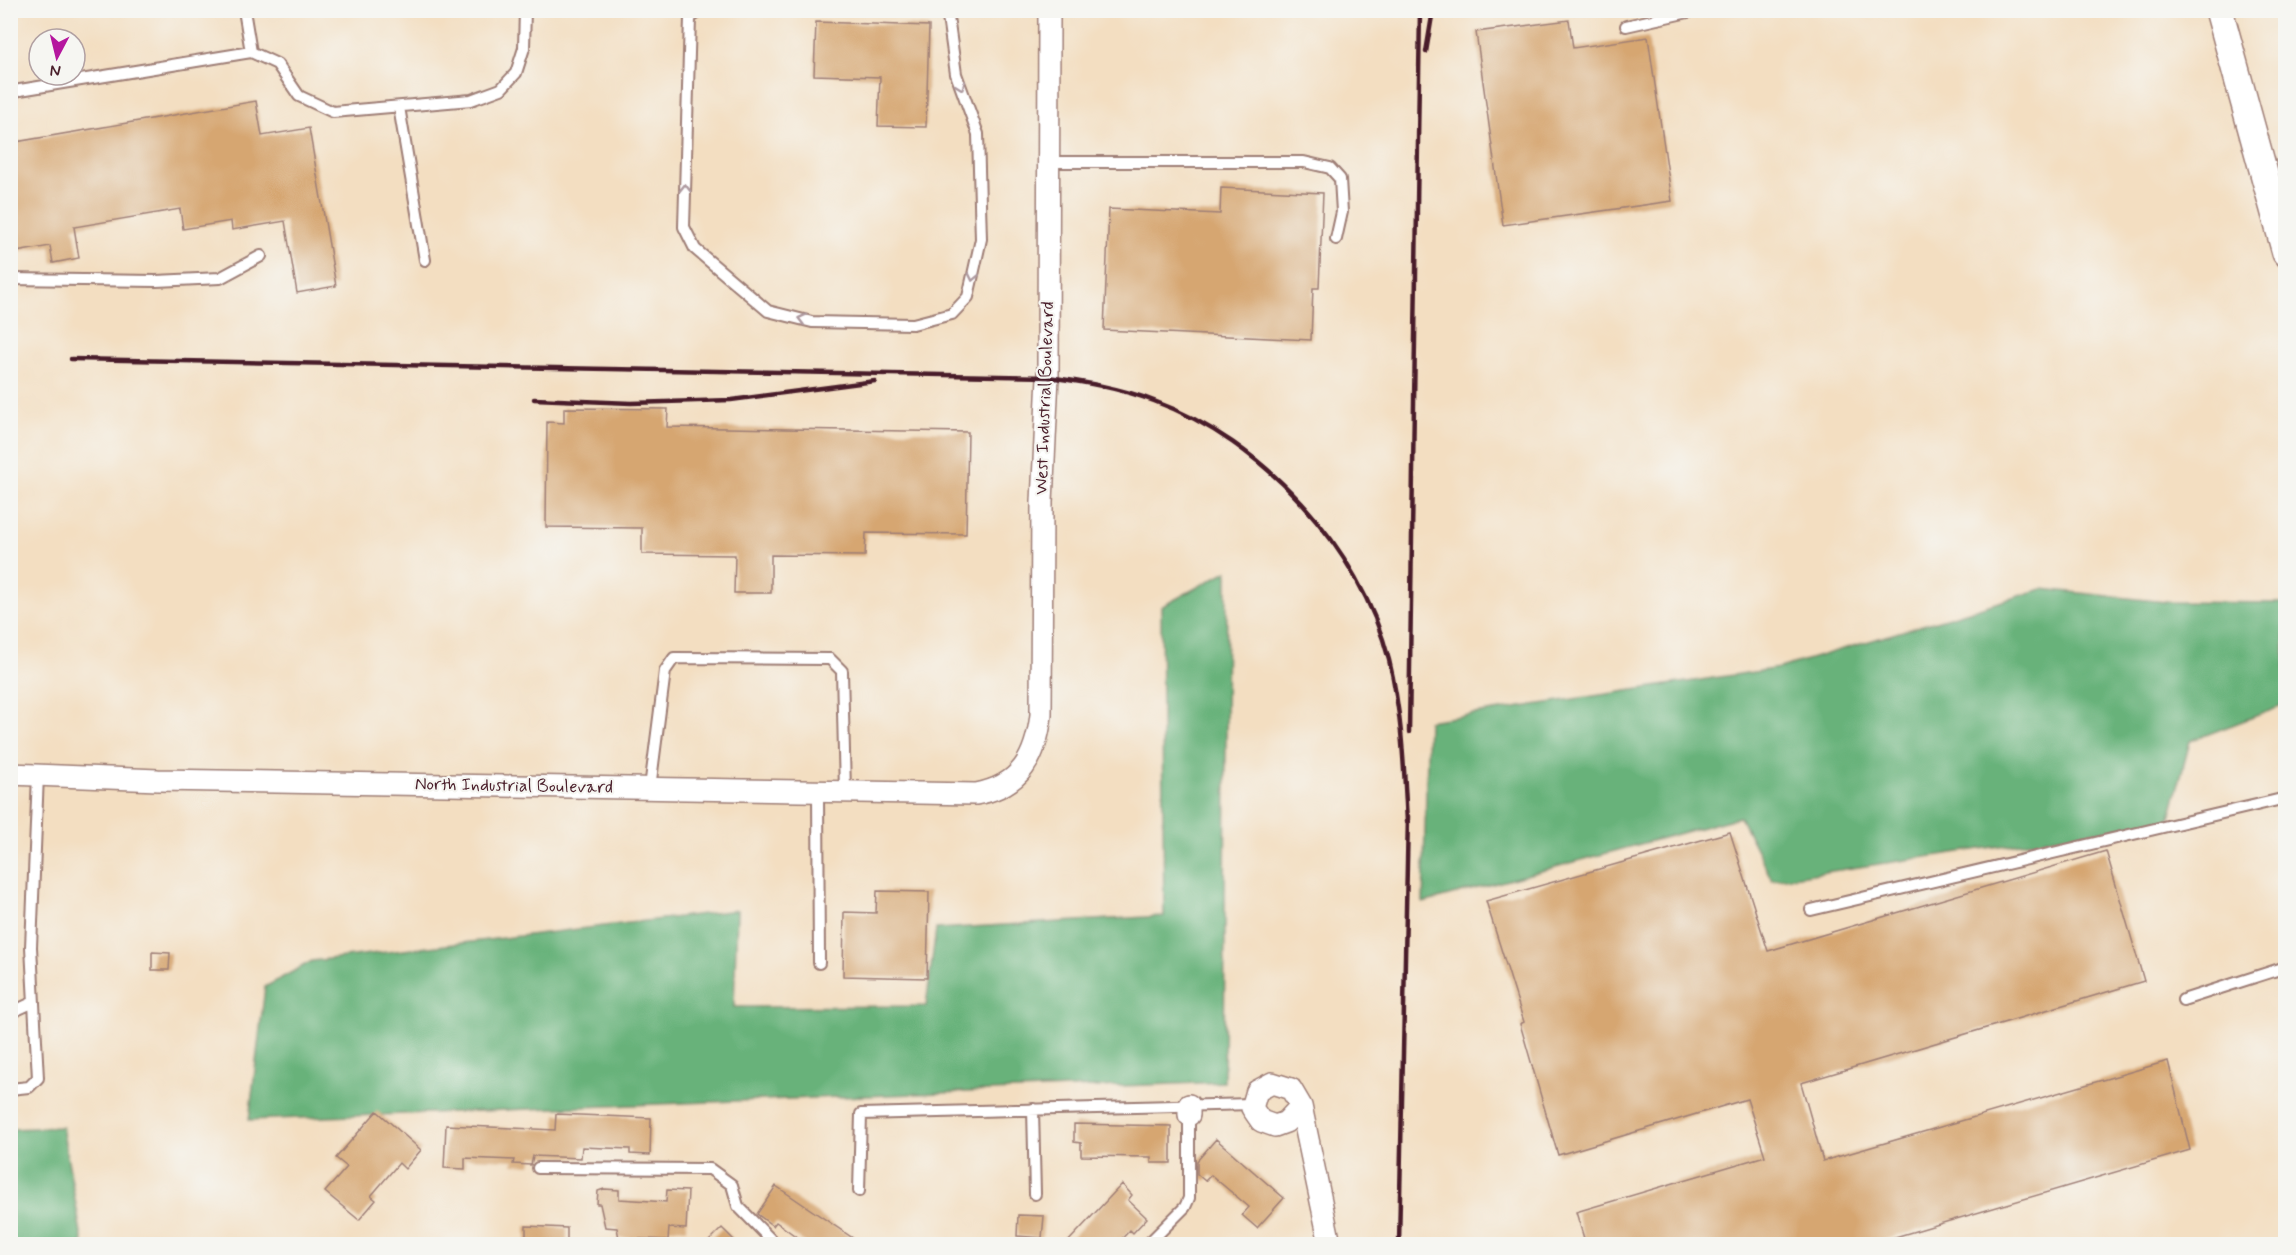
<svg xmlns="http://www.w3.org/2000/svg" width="2296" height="1255" viewBox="0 0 2296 1255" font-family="Mynerve,sans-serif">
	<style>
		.forest { fill: #68b27a; stroke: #596852; stroke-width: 1.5 }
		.building { fill: #d6a671 }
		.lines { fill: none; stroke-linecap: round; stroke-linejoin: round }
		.service-casing { stroke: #9e7e76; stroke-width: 14 }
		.minor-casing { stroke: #9e7e76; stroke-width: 24 }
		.tertiary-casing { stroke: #9e7e76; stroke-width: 30 }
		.service { stroke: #fff; stroke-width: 10 }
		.minor { stroke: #fff; stroke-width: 21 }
		.tertiary { stroke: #fff; stroke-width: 27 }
		.rail { stroke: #4a1f2b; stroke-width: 4.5 }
		.oneway { stroke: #ae9aa0 }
		.labels { text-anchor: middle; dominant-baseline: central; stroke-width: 4.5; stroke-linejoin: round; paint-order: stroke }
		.street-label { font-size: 18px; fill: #4a1f2b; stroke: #f6f6f2 }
	</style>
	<rect width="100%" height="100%" fill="#f6f6f2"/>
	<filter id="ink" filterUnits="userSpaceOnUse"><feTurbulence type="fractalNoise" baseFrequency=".0167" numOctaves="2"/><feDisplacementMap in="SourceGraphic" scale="12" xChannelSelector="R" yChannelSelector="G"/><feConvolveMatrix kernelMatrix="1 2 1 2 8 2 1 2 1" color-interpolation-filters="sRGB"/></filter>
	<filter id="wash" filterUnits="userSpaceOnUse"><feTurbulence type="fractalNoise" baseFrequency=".008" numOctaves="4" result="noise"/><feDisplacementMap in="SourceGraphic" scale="24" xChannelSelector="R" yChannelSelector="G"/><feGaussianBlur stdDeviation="1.35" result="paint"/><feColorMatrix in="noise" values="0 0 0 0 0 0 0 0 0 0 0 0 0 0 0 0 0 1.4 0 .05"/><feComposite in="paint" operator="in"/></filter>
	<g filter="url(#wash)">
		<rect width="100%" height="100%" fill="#f3dec1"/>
		<path class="forest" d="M1227,571L1224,1082L249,1120L265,987L312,961L737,910L734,1007L926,1006L936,929L1164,916L1161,607Z
			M2042,589L2166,602L2285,603V705L2190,741L2169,821L1772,880L1740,817L1423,903L1428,721L1780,668Z
			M62,1127L83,1244H11V1129Z"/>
		<g id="blocks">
			<path class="building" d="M1569,20L1573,48L1648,37L1672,201L1503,225L1476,32Z
				M816,22L929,26L926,127L878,126L880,77L814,75Z
				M256,101L262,136L309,128L336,286L297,293L285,221L232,230L231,221L183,229L180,209L74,227L79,258L53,263L50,246L10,253V195H15L10,168V143Z
				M1221,188L1323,193L1319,288H1313L1311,340L1104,330L1109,209L1220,214Z
				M564,408L668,409L667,427L968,432L966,534L866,533L865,556L771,555V593H734L735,555L642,554V528L546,527L547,422L564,423Z
				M1730,832L1768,951L2106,851L2144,981L1801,1083L1823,1161L2168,1061L2190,1150L1868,1245H1586L1576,1212L1765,1156L1747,1099L1558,1155L1520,1024L1524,1022L1486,901Z
				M877,891L929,892L927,978L843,976L844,912L876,913Z
				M152,952L170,953L169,970H152Z
				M377,1111L421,1150L405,1169L399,1163L371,1196L376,1200L359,1220L325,1192L347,1167L336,1158Z
				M556,1114L651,1118L650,1155L630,1154V1149L582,1147L581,1158L533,1156L531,1165L513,1164L514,1160L465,1158V1169L444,1168L446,1125L555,1130Z
				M1074,1124L1171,1126V1163H1151V1157L1081,1156V1143L1074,1142Z
				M1216,1139L1284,1198L1257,1228L1242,1215L1249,1207L1211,1175L1205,1181L1197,1174V1161Z
				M1122,1184L1132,1195L1128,1200L1147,1218L1133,1233L1130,1230L1116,1245H1065Z
				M776,1186L863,1245H808L776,1222L773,1226L757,1214Z
				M604,1189L619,1190V1199L651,1201L666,1202L667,1190L688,1191L686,1229L669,1228L668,1240L619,1238L617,1228L605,1227L600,1204H597L598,1191Z
				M1018,1215L1044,1216L1042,1238L1017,1236Z
				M526,1226L567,1228V1245H526Z
				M722,1228L739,1245H705Z"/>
		</g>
	</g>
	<g filter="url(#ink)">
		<use href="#blocks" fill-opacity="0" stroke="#9e7e76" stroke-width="1.5"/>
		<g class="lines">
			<g class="service-casing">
				<path id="service" d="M701,10L690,18L684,227L695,249L768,311L812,322L913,324L952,314L968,297L981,239L978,134L956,74L947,10
					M1626,26L1697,10
					M251,52L277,64L299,96L333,112L471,100L501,89L516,73L524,48L525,10
					M14,91L251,52L244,10
					M399,107L425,260
					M1049,162H1304L1330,168L1340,179L1342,212L1336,239
					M10,279L156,281L220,278L261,256
					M650,788L665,671L674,658L830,659L842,671L845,791
					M818,791L819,963
					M1811,910L2286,798
					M2183,1000L2286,967
					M10,1013L34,1002
					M10,1089L29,1087L38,1078L31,947L38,775
					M1033,1109L1035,1194
					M538,1168L710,1169L732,1185L738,1206L775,1244
					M859,1191L861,1114L1252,1104
					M1148,1244L1185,1207L1189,1198V1115"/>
			</g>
			<g class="minor-casing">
				<path id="minor" d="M10,774L158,780L976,794C1021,786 1036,757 1041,715L1042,502L1048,377L1049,10
					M1272,1083L1291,1089L1301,1106L1286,1122L1275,1126L1261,1121L1252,1108L1257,1091Z
					M1301,1106L1330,1244
					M1189,1115V1105"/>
			</g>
			<g class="tertiary-casing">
				<path id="tertiary" d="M2219,10L2286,253"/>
			</g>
			<use href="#service" class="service"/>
			<use href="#minor" class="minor"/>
			<use href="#tertiary" class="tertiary"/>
			<path class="rail" d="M1426,52L1433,10
				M71,359L1048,377C1084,382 1120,388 1154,401C1263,441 1360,547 1389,660C1402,713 1404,767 1407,822
				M534,399L631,403L731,400L875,381
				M1409,732L1420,10
				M1399,1244L1408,816"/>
		</g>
		<defs><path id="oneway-chevron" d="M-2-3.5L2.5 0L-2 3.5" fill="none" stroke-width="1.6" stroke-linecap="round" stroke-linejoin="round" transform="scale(1.5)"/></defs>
		<g class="oneway">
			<use href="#oneway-chevron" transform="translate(961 86) rotate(70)"/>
			<use href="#oneway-chevron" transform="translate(685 188) rotate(-89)"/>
			<use href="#oneway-chevron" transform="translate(973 277) rotate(102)"/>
			<use href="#oneway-chevron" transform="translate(802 319) rotate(-166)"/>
		</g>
	</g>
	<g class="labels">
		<g class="street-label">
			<text transform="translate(1045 398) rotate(-88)">West Industrial Boulevard</text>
			<text transform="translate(514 786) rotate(1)">North Industrial Boulevard</text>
		</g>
	</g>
	<rect width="2296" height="1255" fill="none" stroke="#f6f6f2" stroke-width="36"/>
	<g transform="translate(57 57) rotate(187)"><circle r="28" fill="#f6f6f2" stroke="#b1a0a2" stroke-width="1.5"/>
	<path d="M0-4.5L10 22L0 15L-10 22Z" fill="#b5179e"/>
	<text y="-9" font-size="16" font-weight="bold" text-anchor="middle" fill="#4a1f2b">N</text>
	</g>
</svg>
